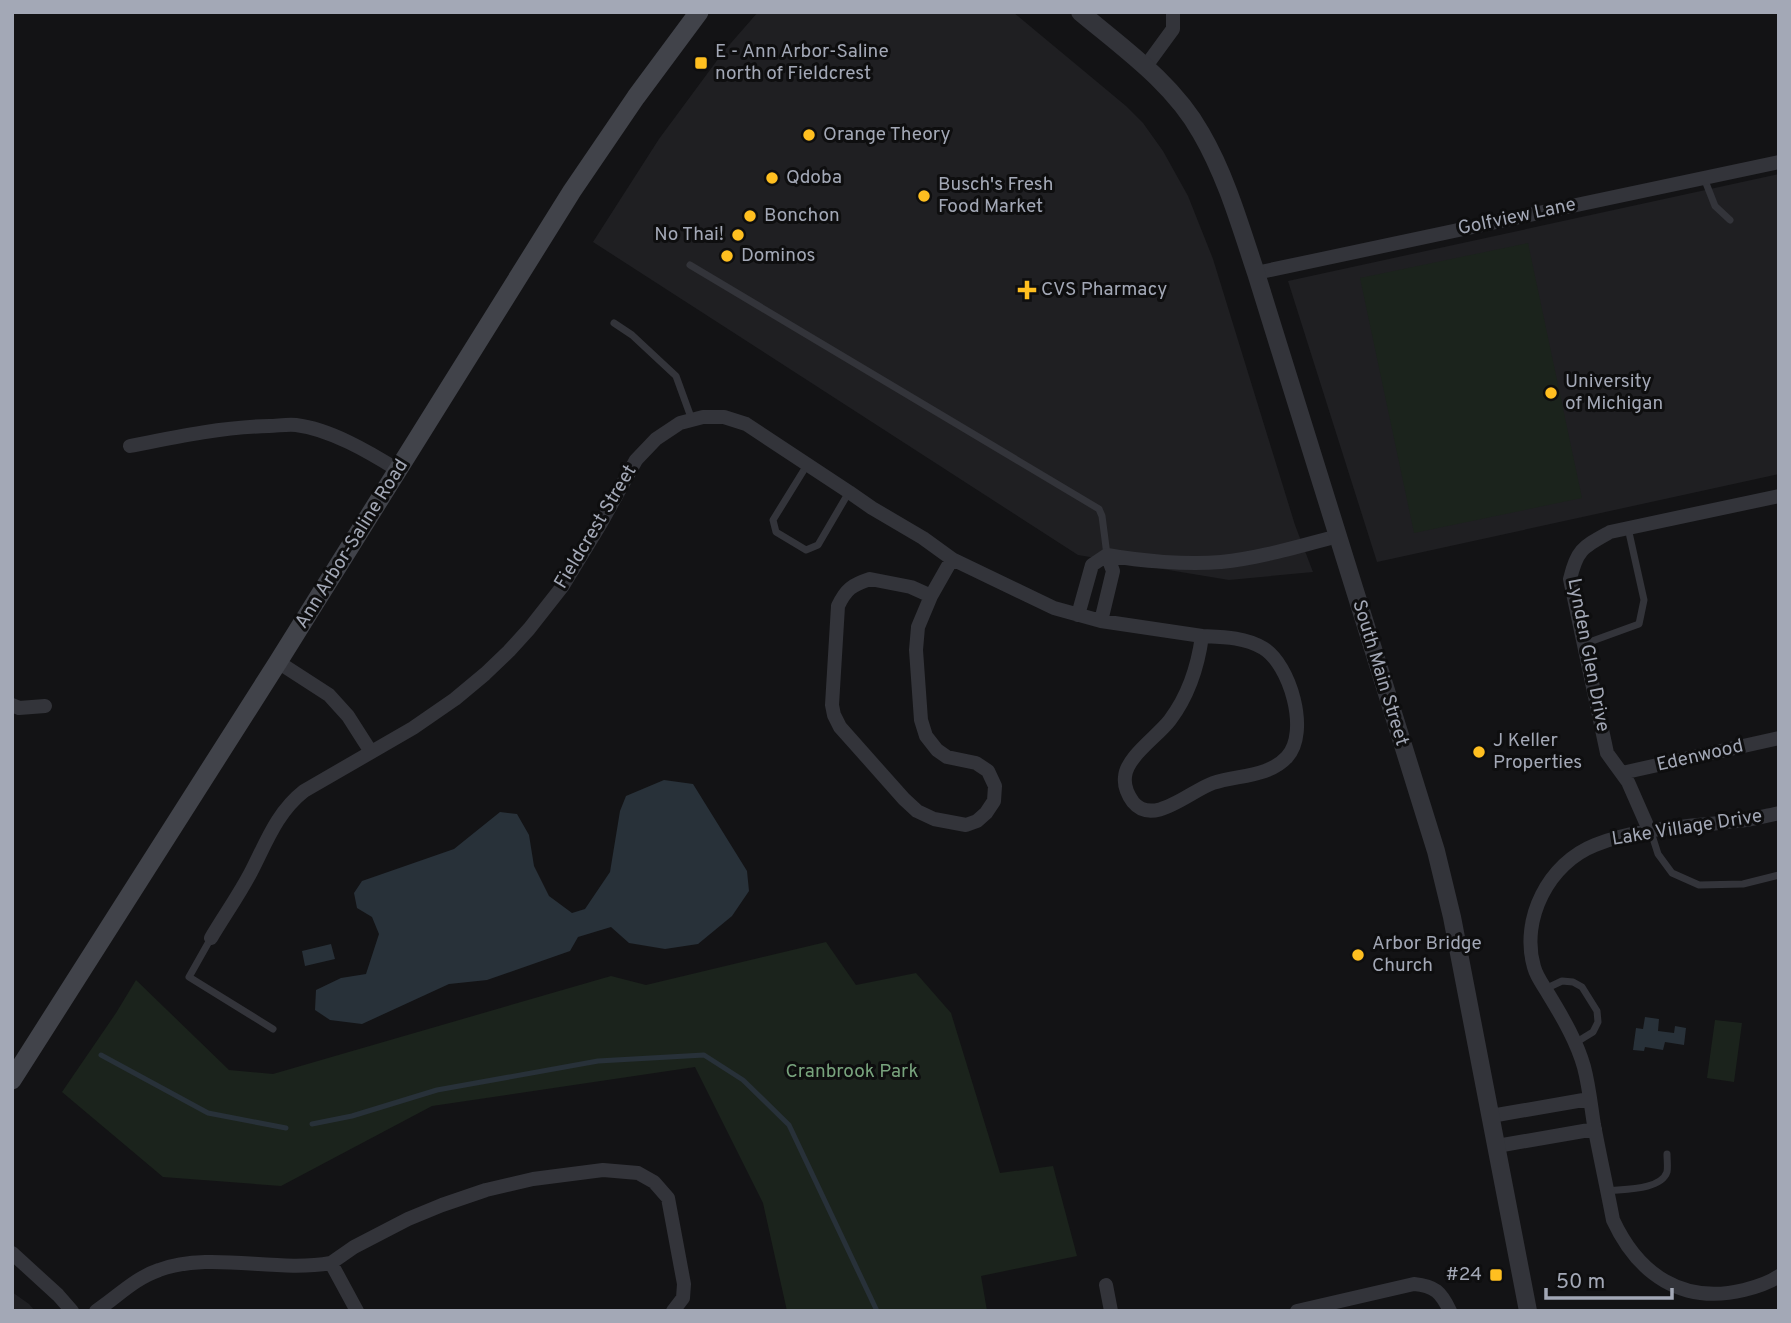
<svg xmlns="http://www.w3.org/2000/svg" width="1791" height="1323" viewBox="0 0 1791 1323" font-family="Overpass,sans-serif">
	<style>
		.built { fill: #1f1f22 }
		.green { fill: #1b231c }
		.water { fill: #283139 }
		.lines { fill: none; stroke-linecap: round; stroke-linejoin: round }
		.stream { stroke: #283139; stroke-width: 5 }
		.service { stroke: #33343a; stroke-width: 7 }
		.minor { stroke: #33343a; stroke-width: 14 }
		.tertiary { stroke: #33343a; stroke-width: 18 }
		.secondary { stroke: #41434a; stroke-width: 19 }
		.poi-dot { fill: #ffbf20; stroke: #0e0e0f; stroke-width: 2.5 }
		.labels { text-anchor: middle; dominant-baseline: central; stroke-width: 6; stroke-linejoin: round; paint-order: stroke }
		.poi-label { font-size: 19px; fill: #a3a8b6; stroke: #0e0e0f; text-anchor: start }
		.street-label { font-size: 19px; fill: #a3a8b6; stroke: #0e0e0f }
		.park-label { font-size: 19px; fill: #78a37d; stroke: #0e0e0f }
	</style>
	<rect width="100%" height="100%" fill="#131315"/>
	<path class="built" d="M758,12H1013L1126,106L1143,123L1163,151L1188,196L1213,259L1295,525L1313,572L1229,580L1078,555L593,242L659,139L724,51Z
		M1779,174V474L1377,562L1288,281Z
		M12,1292L29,1304L35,1311H12Z"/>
	<path class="green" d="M1528,243L1582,498L1414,533L1360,278Z
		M826,942L856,985L916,973L951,1013L1000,1173L1053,1166L1077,1256L981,1276L987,1311H787L763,1203L695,1067L432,1106L281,1186L163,1177L62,1092L116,1013L136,980L229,1070L273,1074L611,976L646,985Z
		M1715,1020L1742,1023L1734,1082L1707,1078Z"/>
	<path class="water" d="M664,780L693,784L747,871L749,891L732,916L698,944L665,949L629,943L611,927L578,937L570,951L487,980L449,984L362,1024L330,1020L315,1010L316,990L341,978L366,974L379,934L372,917L357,908L354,893L362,881L454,849L500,812L517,814L529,835L534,866L549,896L572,913L585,909L610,872L620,811L626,796Z
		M331,944L335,959L305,966L302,951Z
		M1645,1017L1659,1019L1658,1031L1674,1033L1675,1026L1686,1028L1684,1045L1665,1042L1663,1050L1645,1047L1644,1051L1633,1050L1636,1028L1643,1029Z"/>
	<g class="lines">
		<path class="stream" d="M101,1055L208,1113L286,1128
			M312,1124L352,1116L437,1090L598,1061L704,1055L743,1080L789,1125L877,1311"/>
		<path class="service" d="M1704,178L1715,206L1730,220
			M690,265L1099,509L1102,516L1107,555
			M614,323L632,335L676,376L692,420
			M807,465L773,520L776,532L806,550L818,545L849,492
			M1584,644L1639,624L1644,600L1628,528
			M1651,832L1658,854L1672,873L1699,885L1743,884L1779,875
			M211,938L189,977L273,1029
			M1545,989L1562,981L1573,982L1582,987L1597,1011L1598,1022L1593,1032L1575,1043
			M1608,1191C1624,1189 1661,1190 1667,1172C1668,1167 1667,1160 1667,1154"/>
		<path class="minor" d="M1146,66L1173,29V12
			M1256,273L1779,162
			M130,446C175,437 222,427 269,426C277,426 287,424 296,425C330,429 369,452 398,470
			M1107,555C1140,561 1187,565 1221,562C1261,558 1299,546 1338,536
			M870,579L911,587L931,596L918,627L916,650L921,720L926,736L937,750L947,757L976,763L988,771L995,786L994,801L986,813L977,821L966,825L934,819L917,811L904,799L840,727L834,715L832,705L838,606C846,589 852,585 870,579Z
			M931,596L952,559L1054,608L1101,621L1202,636C1198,666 1188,696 1170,720C1158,736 1126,757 1125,777C1124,785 1128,795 1133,802C1153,827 1190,791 1213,783C1237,775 1269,777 1287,757C1310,732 1290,664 1263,648C1244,637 1223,637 1202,636
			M1078,615L1092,565L1107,555
			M1101,621L1113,571L1107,555
			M278,662L329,695L348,716L371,752
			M12,705L19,708L45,706
			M1622,773L1779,738
			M1779,813C1765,816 1751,820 1737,821C1690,827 1639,827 1595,845C1549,863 1520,919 1534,967C1537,978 1544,986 1549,995C1563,1018 1577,1042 1584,1067C1589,1086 1591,1106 1594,1125C1600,1157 1607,1188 1613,1220C1638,1274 1682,1305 1744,1290C1756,1287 1769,1283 1779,1276
			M1650,832L1628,782L1607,753L1570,579C1577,549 1583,547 1610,532L1779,496
			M211,938C224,916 239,895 251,872C266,843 277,812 304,791L413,728L455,699L485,674L509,651L529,629L562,587L601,523L636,460L656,439L680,423L703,417H724L746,424L849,492L872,508L923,538L952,559
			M1491,1116L1589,1099
			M1497,1146L1595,1129
			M12,1253L58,1295L72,1311
			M1106,1285L1111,1311
			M96,1311C117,1297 135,1278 159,1270C211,1251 275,1273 331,1263
			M357,1311L331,1263L354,1247L408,1219L442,1205L486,1190L533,1179L603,1170L638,1173L654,1182L668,1198L684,1284L683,1298L673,1311
			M1297,1311L1414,1284C1435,1286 1441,1292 1450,1311"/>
		<path class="tertiary" d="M1080,12C1123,48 1173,83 1201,133C1226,176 1240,225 1256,273L1436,851L1452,917L1528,1311"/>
		<path class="secondary" d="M12,1080L278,662L572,191L636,97L699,12"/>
	</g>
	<g class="poi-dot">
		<rect x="694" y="56" width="14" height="14" rx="3.5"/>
		<circle cx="809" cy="135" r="7"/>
		<circle cx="772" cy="178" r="7"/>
		<circle cx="924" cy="196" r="7"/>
		<circle cx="750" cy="216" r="7"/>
		<circle cx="738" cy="235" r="7"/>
		<circle cx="727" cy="256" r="7"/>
		<path d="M1023.5 279.5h7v7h7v7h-7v7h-7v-7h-7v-7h7z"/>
		<circle cx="1551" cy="393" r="7"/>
		<circle cx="1479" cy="752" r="7"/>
		<circle cx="1358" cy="955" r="7"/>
		<rect x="1489" y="1268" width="14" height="14" rx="3.5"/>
	</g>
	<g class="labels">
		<g class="poi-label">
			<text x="715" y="52">E - Ann Arbor-Saline<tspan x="715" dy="22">north of Fieldcrest</tspan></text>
			<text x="823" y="135">Orange Theory</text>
			<text x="786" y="178">Qdoba</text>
			<text x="938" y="185">Busch's Fresh<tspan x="938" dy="22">Food Market</tspan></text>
			<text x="764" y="216">Bonchon</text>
			<text x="724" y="235" text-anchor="end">No Thai!</text>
			<text x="741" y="256">Dominos</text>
			<text x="1041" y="290">CVS Pharmacy</text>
			<text x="1565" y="382">University<tspan x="1565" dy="22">of Michigan</tspan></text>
			<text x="1493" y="741">J Keller<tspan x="1493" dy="22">Properties</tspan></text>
			<text x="1372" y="944">Arbor Bridge<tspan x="1372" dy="22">Church</tspan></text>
			<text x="1482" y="1275" text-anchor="end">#24</text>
		</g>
		<g class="street-label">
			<text transform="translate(1517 217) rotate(-12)">Golfview Lane</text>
			<text transform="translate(596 527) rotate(-59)">Fieldcrest Street</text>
			<text transform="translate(352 544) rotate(-58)">Ann Arbor-Saline Road</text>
			<text transform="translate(1588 655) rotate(79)">Lynden Glen Drive</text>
			<text transform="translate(1380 673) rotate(73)">South Main Street</text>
			<text transform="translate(1700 756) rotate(-13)">Edenwood</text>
			<text transform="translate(1687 828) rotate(-9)">Lake Village Drive</text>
		</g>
		<g class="park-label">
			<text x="852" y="1072">Cranbrook Park</text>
		</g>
	</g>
	<rect width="1791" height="1323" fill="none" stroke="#a3a8b6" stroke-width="28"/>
	<path d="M1546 1288v10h126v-10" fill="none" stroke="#a3a8b6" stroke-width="3.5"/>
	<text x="1556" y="1288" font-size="21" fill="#a3a8b6" stroke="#0e0e0f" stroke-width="5" paint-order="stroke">50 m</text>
</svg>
